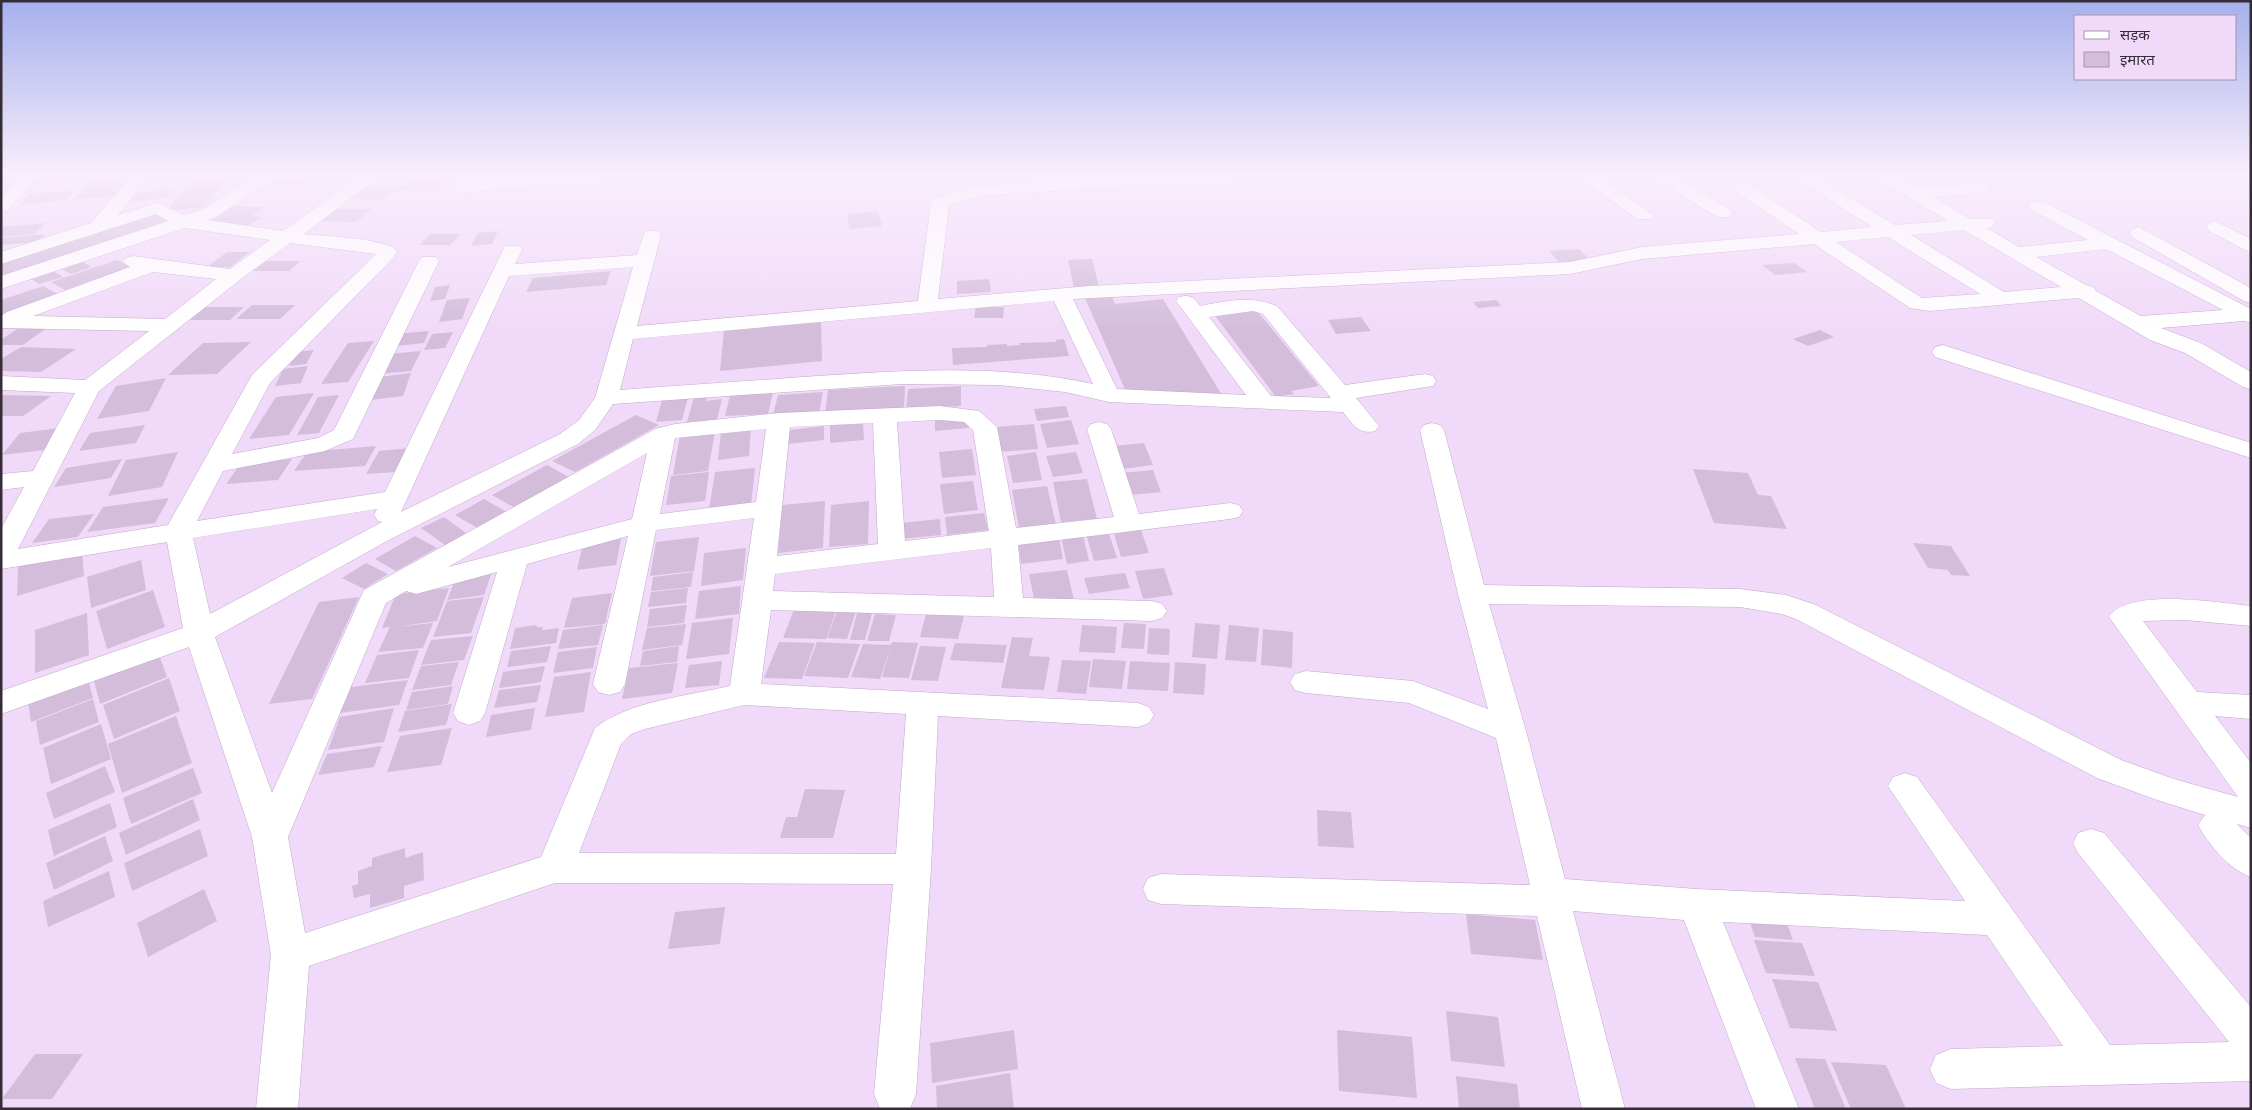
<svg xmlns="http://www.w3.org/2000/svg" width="2252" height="1110" viewBox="0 0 2252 1110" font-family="'IBM Plex Sans','Noto Sans Devanagari',sans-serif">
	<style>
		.building { fill: #d3bddb }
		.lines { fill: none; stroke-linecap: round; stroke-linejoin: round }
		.minor-casing { stroke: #c0a9c8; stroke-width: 1 }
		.minor { fill: #fff; fill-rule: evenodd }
	</style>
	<rect width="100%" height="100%" fill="#f1daf9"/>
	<path class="building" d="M1,173H24L17,180L1,181Z
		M90,173L83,180L35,184L46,175Z
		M159,173H191L189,176L154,180Z
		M230,173L205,207L167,211L196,174Z
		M285,173H316L299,186L267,185Z
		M387,173H415L407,179H380Z
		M419,173H458L435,191L397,190Z
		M134,177L117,196L73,200L92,181Z
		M366,187L398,188L382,200L349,199Z
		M173,189L166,198L127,202L134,193Z
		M76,190L66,200L19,205L30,194Z
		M233,206L265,207L252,216L262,217L248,226L204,224Z
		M333,209H372L356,222L317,221Z
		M154,211L175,221L1,278V260Z
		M878,211L882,226L850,229L847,214Z
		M46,223L34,234L1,237V227Z
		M498,231L492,244L471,246L478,233Z
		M45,234L38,242L1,245V238Z
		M430,234H461L450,245H419Z
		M1579,249L1591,261L1560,263L1549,251Z
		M227,252H250L230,267H207Z
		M77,259L92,267L71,274L56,266Z
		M1092,259L1099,287L1074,288L1068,260Z
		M117,260L131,267L65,290L51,282Z
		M263,261H301L289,271H251Z
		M1794,263L1807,272L1775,275L1762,265Z
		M51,270L63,277L39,284L28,277Z
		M611,271L606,285L526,292L533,278Z
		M989,279L991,292L957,294V281Z
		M450,285L445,299L430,301L435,287Z
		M43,286L60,295L1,315V300Z
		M1111,295L1115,304L1163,299L1222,395L1127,394L1085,298Z
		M470,298L462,319L439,322L447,300Z
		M1496,300L1501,306L1478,308L1473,302Z
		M252,305H295L280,319H236Z
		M204,307H244L230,320H189Z
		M976,307H1004L1003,318H974Z
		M1254,307L1319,386L1291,391L1294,394L1276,397L1213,313Z
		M1361,317L1371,331L1336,334L1328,320Z
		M821,320L822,361L720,371L724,330Z
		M20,327H48L23,345H1V340Z
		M1820,330L1834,337L1808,346L1793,339Z
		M429,331L424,343L387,347L394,334Z
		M453,332L445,348L424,350L432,334Z
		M1064,339L1069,356L953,365L952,348L987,347V345L1007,344V346L1020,345L1019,343L1056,342V340Z
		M374,341L348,382L321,384L348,343Z
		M251,342L217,374L168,375L203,343Z
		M21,347L76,349L41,372L1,371V359Z
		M314,350L306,364L289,366L296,352Z
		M421,351L411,371L378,374L389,354Z
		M308,366L301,383L275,386L283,369Z
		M411,373L403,396L362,401L372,378Z
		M166,378L149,411L97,419L116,386Z
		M905,386L904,410L825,415L828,390Z
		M961,386V406L906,409L908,389Z
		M773,392L768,414L725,416L730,395Z
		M823,392L819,413L773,415L778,395Z
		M314,393L289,435L249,439L276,397Z
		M689,394L682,420L656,422L663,396Z
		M1,395L51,396L23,416H1Z
		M339,395L319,433L297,435L318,397Z
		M708,396L706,401L722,399L717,420L687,422L694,397Z
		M1066,406L1069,417L1037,421L1034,409Z
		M636,415L659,425L575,472L552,461Z
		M968,418L969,428L935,431V420Z
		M1071,420L1079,444L1047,448L1040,424Z
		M863,422L864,440L830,443V425Z
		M1034,424L1038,449L998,452L995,427Z
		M145,425L136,443L79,451L90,433Z
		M824,426V440L788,444L789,430Z
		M60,428L44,450L2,455L20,433Z
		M751,428L749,456L718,460L721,431Z
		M715,432L708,471L673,475L680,435Z
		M1144,443L1153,465L1122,469L1114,446Z
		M376,446L365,466L294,471L307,452Z
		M410,448L398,472L366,474L379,451Z
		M972,449L976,475L942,478L939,452Z
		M178,452L162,487L108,496L126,460Z
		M1036,452L1042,480L1013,483L1007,456Z
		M1076,452L1083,473L1053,477L1046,456Z
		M122,459L111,478L54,487L66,468Z
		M292,459L278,480L226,484L241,463Z
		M547,465L569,477L515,508L492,495Z
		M755,468L751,506L709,510L715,472Z
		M1693,469L1748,473L1758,495L1771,496L1787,529L1714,523Z
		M1153,470L1161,492L1129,495L1122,473Z
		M709,472L705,501L666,505L671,476Z
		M1087,479L1097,519L1061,522L1053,482Z
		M973,481L978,510L944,514L940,484Z
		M1047,486L1056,524L1019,528L1012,490Z
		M169,498L155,523L87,532L103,507Z
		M484,499L510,514L481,530L455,515Z
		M825,501L823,548L778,553L782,505Z
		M869,501L868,544L829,547L831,505Z
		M984,513L988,530L947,535L945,517Z
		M94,514L78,537L32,543L49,519Z
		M444,517L470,536L448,547L421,528Z
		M940,519L941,535L900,539V523Z
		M1141,530L1149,553L1121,557L1114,534Z
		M1108,531L1117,558L1094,561L1086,534Z
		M1058,532L1063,559L1021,564L1017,536Z
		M1083,535L1089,561L1067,564L1061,537Z
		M415,536L437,548L396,571L375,559Z
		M699,537L694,571L650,576L656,542Z
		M621,539L616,565L577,570L583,544Z
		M1913,543L1951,546L1970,576L1951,575L1948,570L1928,568Z
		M82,548L84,576L17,596L18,567Z
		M746,548L743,580L701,586L704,553Z
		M141,560L146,590L91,608L87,577Z
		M366,563L388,574L364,589L342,578Z
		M1164,568L1173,595L1143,599L1135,571Z
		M1067,570L1074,600L1035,604L1029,574Z
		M492,572L484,595L447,600L456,577Z
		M693,572L691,587L651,591L653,577Z
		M1125,573L1130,588L1089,594L1084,578Z
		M741,586L739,614L695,619L699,591Z
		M449,588L437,621L395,627L433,623L423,648L378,652L390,627L382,628L396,594Z
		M688,588L686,603L648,607L651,592Z
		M153,590L165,627L107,649L96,611Z
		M612,593L605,624L564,628L572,598Z
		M359,597L312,699L269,704L319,602Z
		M484,597L471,633L433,637L447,601Z
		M687,605L684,623L647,627L650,609Z
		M795,607L837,608L826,639L783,638Z
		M927,610L965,612L958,639L920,637Z
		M837,611H856L847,639L827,638Z
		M87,613L89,655L35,673V630Z
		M857,613H872L865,640H850Z
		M875,614L896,615L889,641H867Z
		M733,618L729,654L686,659L692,623Z
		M1124,623L1146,624L1144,649L1121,648Z
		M1195,623L1220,625L1217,659L1192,657Z
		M686,624L682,645L642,650L647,628Z
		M537,625L536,627H543L542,630L559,628L556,643L510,649L515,628Z
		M603,625L598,645L558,649L563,630Z
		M1082,625L1117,627L1115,653L1079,652Z
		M1229,625L1259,628L1256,662L1225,660Z
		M1149,628L1170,629L1169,655L1147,654Z
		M1263,629L1293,632L1292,668L1261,665Z
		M473,636L464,660L421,665L431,640Z
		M1012,637L1033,638L1029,656L1050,657L1044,690L1001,688Z
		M779,642L815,643L802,679L764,678Z
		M817,642L860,644L848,678L804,676Z
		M892,642L918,643L909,678L882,677L890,649L880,679L851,677L863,644L891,645Z
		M955,643L1007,645L1003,663L950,660Z
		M551,646L547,662L507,667L511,651Z
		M679,646L677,662L640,666L643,651Z
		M920,646L946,647L938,681L911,680Z
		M597,647L593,668L553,673L558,652Z
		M419,650L409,678L365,683L377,655Z
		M158,652L167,677L100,704L93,677Z
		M1093,659L1126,661L1122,689L1089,687Z
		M1062,660L1091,661L1086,694L1057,692Z
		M722,661L719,685L685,688L689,665Z
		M1130,661L1170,663L1168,691L1127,689Z
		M459,662L451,685L412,690L421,666Z
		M1175,662L1206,664L1204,695L1173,693Z
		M678,663L672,693L622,699L629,668Z
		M545,666L541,682L499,688L503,672Z
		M591,672L584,712L545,717L554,677Z
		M169,678L180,711L114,739L103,705Z
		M88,679L93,698L31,722L28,702Z
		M408,680L399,705L340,713L351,687Z
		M541,685L537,702L494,708L499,690Z
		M453,686L448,704L406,710L412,692Z
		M93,699L99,722L40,745L36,721Z
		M452,704L446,725L398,732L405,711Z
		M394,708L384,742L328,750L340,717Z
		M535,708L531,730L486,737L491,715Z
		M176,716L192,763L122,793L108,744Z
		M101,724L111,759L51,784L43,748Z
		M452,728L441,765L387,772L400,736Z
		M382,746L374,767L318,775L327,754Z
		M105,766L115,792L54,819L46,793Z
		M193,768L202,793L131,824L123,798Z
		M805,789L845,790L833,838H780L786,817H797Z
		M193,799L200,820L126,855L119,833Z
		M110,803L117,827L54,856L48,830Z
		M1317,810L1351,812L1354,848L1318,846Z
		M200,829L208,856L132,891L124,863Z
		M105,836L113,861L54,890L46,863Z
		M405,848V858L423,852L424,880L404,886V898L370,908V894L354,898L352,886L358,884V871L372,866V858Z
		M109,871L115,897L48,927L43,901Z
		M204,889L217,921L148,957L137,923Z
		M725,907L720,944L668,949L675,912Z
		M1746,911L1784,914L1793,940L1755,937Z
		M1466,914L1535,920L1543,960L1471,954Z
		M1754,940L1802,943L1815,976L1766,973Z
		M1772,979L1818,982L1837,1031L1790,1028Z
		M1446,1011L1498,1017L1505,1067L1451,1061Z
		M1014,1030L1018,1069L932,1083L930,1043Z
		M1337,1030L1412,1037L1417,1098L1339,1091Z
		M35,1054H83L52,1099H2Z
		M1795,1058L1825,1059L1846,1109H1815Z
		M1831,1062L1886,1065L1906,1109H1851Z
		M1010,1073L1014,1109H937L936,1086Z
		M1456,1076L1517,1084L1520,1109H1459Z"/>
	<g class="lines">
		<g class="minor-casing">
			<path id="minor" d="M24,173H42L7,211L1,212V197Z
				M134,173H151L118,215L157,203L185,215L204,209L261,173H281L216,217L207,220L283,231L365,173H384L304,234C322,236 387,238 397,251L394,257L270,383L232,454L318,438L334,430L419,261L422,257H436L439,261L353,439L325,451L223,471L197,521L385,492L505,246H519L522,250L515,264L637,255L645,231H659L661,235L637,326L918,301L931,202L934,198L976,186L1169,173H1257L1249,178L978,196L949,205L938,299L1089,286L1570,262L1642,247L1799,234L1735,191L1732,187L1735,183H1747L1821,232L1872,227L1789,173H1809L1895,225L1948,221L1870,173H1890L1917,188L1981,183L1987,184L1990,188L1987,192L1981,193L1933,197L1970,219H1992L1995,223L1992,227L1987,228L2019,247L2088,240L2032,210L2029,206L2032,202H2044L2251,309V323L2244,321L2161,328L2201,343L2251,372V389L2243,387L2185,353L2150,340L2079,298L1930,311L1910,308L1814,244L1642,259L1570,274L1073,299L1117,389L1246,395L1176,301L1179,297C1190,294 1194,297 1200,306C1227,301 1251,295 1277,306L1345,385L1425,374L1433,376L1436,381L1433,386L1356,398L1379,426L1375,431C1358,435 1353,424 1343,412L1109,402L1065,392L999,385L902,384L613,404L595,430L578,444L387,541L215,637L272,793L364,590L655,429L675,424L779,413L940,406L979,411L997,427L1016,528L1114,517L1087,429L1091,424L1099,422L1107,424L1111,429L1139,514L1230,503L1239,505L1243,511L1239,517L1230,519L1018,545L1023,598L1152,601L1162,604L1167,611L1162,618L1152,621L771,610L761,684L1138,703L1149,707L1154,715L1149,723L1138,727L938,716L931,869L916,1094L910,1109H880L874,1094L893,884L555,883L309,966L298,1109H256L271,955L252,837L189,647L1,714V691L183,628L167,542L1,569V529L24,487L1,490V474L33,471L75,393L1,390V376L85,380L149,331L1,328V316L7,312L130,267L123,262L126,258L133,256L230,269L270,240L185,228L1,289V276L168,221L156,214L1,264V252L91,223ZM1964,230L2061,287L2004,292L1911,235ZM1888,237L1980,294L1922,298L1836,242ZM290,243L376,254L252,375L168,525L18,549L99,391L241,279ZM2106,249L2223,310L2141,316L2096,291L2093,287L2086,285L2036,257ZM633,267L595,398L579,420L560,434L401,512L509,276ZM153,272L216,279L165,319L33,316ZM1054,301L1093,384C1002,364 908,370 817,376C751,381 685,385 620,390L633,339ZM1253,311L1263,314L1331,398L1271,396L1209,317ZM940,420L964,422L973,430L989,531L905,541L897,422ZM873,423L878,544L777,556L790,427ZM766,429L756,502L660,514L675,438ZM647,453L632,519L448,567ZM377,509L374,515L378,521L382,522L210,614L193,538ZM754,518L730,686C688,696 629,701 595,728L541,857L305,933L288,837L386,603L406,591L416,594L497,572L453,713L458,721L469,725L480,721L485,713L527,564L628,536L593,684L598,692L609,695L620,692L625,684L656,530ZM991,548L994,597L773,591L775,574ZM744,705L906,714L896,854L579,853L621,744L631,734L645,729Z
				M468,173H486L479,181L558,173H618L610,178L461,193L455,192L452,188Z
				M1572,173H1592L1653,215L1650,219H1638Z
				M1647,173H1667L1729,209L1732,213L1729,217H1717Z
				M2215,221L2251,239V253L2209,231L2206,227L2209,223Z
				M2139,227L2251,288V303L2244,301L2132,237L2130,233L2132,229Z
				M1943,345L2251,443V458L1935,357L1932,352L1935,347Z
				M1432,423L1440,425L1444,430L1484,585L1740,589L1786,595L1816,605L2121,760L2174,779L2238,797L2109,617C2128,587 2220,603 2251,606V626L2185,620L2143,621L2197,692L2251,695V719L2215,716L2251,763V828L2237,824L2251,838V877C2230,870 2209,845 2198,825L2205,815L2157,800L2097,778L1796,619L1782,614L1740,607L1489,604L1526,731L1565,879L1697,889L1965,901L1888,786L1893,777L1905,773L1917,777L2110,1045L2229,1042L2078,853L2073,843L2078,833L2091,829L2104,833L2251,1007V1081L1951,1089L1936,1083L1930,1069L1936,1055L1951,1049L2063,1046L1987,935L1723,922L1799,1109H1756L1684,920L1573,911L1625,1109H1582L1537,916L1161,904L1148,900L1143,889L1148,878L1161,874L1530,885L1496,738L1409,703L1306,693L1295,690L1290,682L1295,674L1306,671L1413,681L1488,709L1458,594L1420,430L1424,425Z"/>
		</g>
		<use href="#minor" class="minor"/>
	</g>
	<linearGradient id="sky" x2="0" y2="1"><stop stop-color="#a5b0ec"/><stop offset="0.53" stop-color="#f9eefc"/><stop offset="1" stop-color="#f9eefc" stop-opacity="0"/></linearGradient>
	<rect width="2252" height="329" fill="url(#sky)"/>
	<rect width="2252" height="1110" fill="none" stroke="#352c38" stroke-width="5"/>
	<rect x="2074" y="15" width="162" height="65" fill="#f1daf9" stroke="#a694ac"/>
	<rect x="2084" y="31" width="25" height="8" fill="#ffffff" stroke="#a694ac"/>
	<text x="2120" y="40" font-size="15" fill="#352c38">सड़क</text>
	<rect x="2084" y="52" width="25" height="15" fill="#d3bddb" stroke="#a694ac"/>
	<text x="2120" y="65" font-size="15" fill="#352c38">इमारत</text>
</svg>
